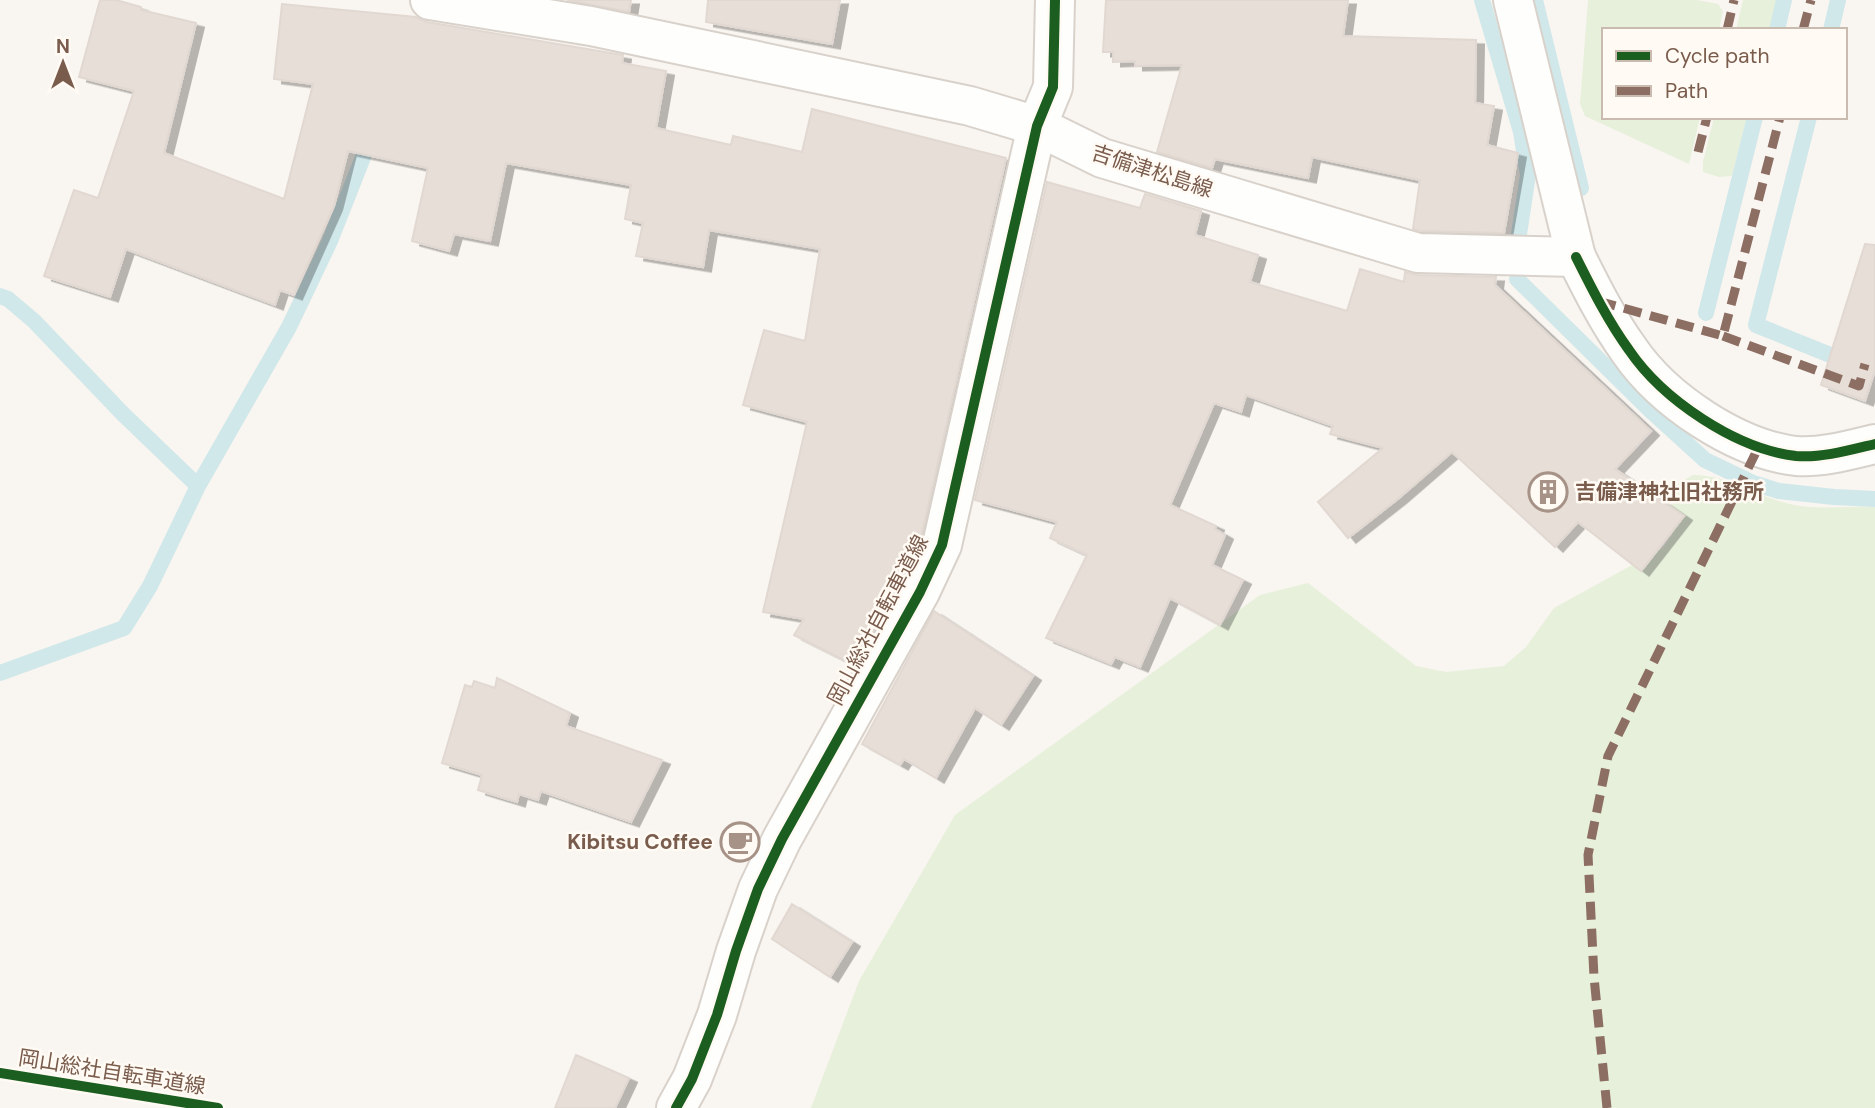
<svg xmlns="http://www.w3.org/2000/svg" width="1875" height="1108" viewBox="0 0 1875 1108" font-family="'DM Sans','Noto Sans JP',sans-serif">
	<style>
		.green { fill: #e7f0db }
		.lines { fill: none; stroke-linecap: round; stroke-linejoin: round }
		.stream { stroke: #d0e8ea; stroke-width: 16 }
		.building { fill: #e6ded7; stroke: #e2d8d2; stroke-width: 2; filter: url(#shadow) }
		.street-casing { stroke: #d7d1cb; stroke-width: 42 }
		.secondary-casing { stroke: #d9d2cb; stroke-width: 42 }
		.street { stroke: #fefefd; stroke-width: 38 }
		.secondary { stroke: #fefefd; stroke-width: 38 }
		.quiet { stroke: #8d6e63; stroke-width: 9; stroke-dasharray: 18 9; stroke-linecap: butt }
		.cycleway-casing { stroke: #fffaf3; stroke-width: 15 }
		.cycleway { stroke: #1b5e20; stroke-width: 10 }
		.labels { text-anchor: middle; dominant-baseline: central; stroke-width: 5; stroke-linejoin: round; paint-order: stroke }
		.street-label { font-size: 21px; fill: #7a5c4d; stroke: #fffaf3 }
		.poi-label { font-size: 21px; font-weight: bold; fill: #7a5c4d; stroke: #fffaf3; text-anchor: start }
	</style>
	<defs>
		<filter id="shadow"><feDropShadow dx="8" dy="4.5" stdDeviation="0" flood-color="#0004"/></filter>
	</defs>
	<rect width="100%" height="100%" fill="#f9f5f0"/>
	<path class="green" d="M1588,0H1697L1718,4L1723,11L1719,30H1604V117H1700L1689,164L1585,116L1580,104Z
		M1743,0H1777L1769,30H1736Z
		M1714,117H1747L1732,176L1719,177L1703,172V162Z
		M1693,475C1725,475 1751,493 1782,502C1811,511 1845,506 1875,507V1108H811L859,981L955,815L1260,595L1308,583L1416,666L1446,672L1504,666L1526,647L1554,608L1663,548L1673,533L1671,507L1676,485Z"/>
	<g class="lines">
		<path class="stream" d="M1482,0L1521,132L1528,175L1519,234
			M1535,0L1581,188
			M1777,30L1784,0
			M1831,30L1838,0
			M1809,117L1756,325L1850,363
			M1517,279L1650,410L1705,460L1753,483L1779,491L1834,497L1875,499
			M0,296L8,299L34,321L123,414L198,486
			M1706,313L1755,117
			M0,673L124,628L150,586L198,486L289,327L330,241L371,137"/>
	</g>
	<path class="building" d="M100,0H116L141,7V10L196,23L164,153L284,199L313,84L274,79L282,4L416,17L427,22L623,55L622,63L666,71L656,128L731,145L733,136L802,152L812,109L1006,158L921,538L898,587L854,665L794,635L804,619L763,612L807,422L743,405L764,330L805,341L820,249L709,230L703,267L636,256L643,223L625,219L631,185L506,163L490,241L454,234L449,251L412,241L428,168L348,151L334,206L294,295L280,290L275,305L126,249L110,297L44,276L74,190L98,198L134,91L79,77Z
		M567,0H631L629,12Z
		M708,0H840L832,44L706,22Z
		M1106,0H1348L1343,36L1476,40L1475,103L1494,106L1487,145L1518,153L1504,233L1421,231L1413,229L1420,180L1312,157L1308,178L1215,159L1212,168L1157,152L1182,65L1135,66V61L1113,62V52H1103Z
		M1047,182L1140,208L1145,194L1201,211L1195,235L1258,255L1250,282L1347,311L1360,269L1404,282L1405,272L1417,275L1496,277L1495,285L1651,431L1615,469L1684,516L1641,571L1578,522L1555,547L1452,452L1399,498L1348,538L1318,502L1383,448L1330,434L1333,426L1246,395L1241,412L1214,403L1170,505L1216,526L1215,529L1225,535L1212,565L1243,580L1220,625L1170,598L1140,667L1115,657L1111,664L1046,638L1087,555L1050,538L1057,522L975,500Z
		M1865,244L1875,245V370L1865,401L1821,385Z
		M934,611L1033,676L1001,725L975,708L936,778L904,759L900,765L862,744Z
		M497,678L570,713L566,726L662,760L631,822L541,791L538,800L519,794L517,802L478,790L482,775L442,763L465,685L472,687L474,681L495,688Z
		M792,904L852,942L830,977L772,939Z
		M576,1055L629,1078L615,1108H555Z"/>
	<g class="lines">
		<g class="street-casing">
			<path id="street" d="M1576,257C1592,289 1608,321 1629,350C1663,400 1736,449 1796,456C1822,458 1850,450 1875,444"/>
		</g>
		<g class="secondary-casing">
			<path id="secondary" d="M430,0L591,26L970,106L1037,126L1102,158L1418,253L1576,257L1513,0
				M676,1108L692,1079L717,1015L736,951L758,889L782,839L920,592L942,545L1037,126L1053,87L1055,0"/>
		</g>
		<use href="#street" class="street"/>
		<use href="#secondary" class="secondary"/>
		<path class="quiet" d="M1727,30L1734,0
			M1803,30L1811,0
			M1698,152L1707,117
			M1598,301L1723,336L1780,117
			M1723,336L1859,386L1865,364
			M1607,1108L1594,977L1588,855L1608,756L1758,448"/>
		<g class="cycleway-casing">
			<path id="cycleway" d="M1576,257C1592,289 1608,321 1629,350C1663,400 1736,449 1796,456C1822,458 1850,450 1875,444
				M0,1073L218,1108
				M676,1108L692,1079L717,1015L736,951L758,889L782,839L920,592L942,545L1037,126L1053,87L1055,0"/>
		</g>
		<use href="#cycleway" class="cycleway"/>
	</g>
	<defs>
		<g id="building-ring" transform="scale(2.0125)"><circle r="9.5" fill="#fffaf3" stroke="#a69286" stroke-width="1.5"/><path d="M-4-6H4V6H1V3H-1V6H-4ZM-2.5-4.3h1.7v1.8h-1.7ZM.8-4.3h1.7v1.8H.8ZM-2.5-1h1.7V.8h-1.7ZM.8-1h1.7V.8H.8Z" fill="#a69286"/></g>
		<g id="cafe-ring" transform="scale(2.0125)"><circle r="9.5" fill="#fffaf3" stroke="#a69286" stroke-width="1.5"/><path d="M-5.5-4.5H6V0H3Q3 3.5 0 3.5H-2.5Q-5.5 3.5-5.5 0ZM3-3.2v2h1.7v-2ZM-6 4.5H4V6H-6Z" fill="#a69286"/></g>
	</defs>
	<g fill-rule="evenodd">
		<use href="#building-ring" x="1548" y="492"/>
		<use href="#cafe-ring" x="740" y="842"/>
	</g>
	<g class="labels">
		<g class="street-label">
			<text transform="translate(1152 171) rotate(18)">吉備津松島線</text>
			<text transform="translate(878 620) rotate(-62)">岡山総社自転車道線</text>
			<text transform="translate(112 1072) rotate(9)">岡山総社自転車道線</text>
		</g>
		<g class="poi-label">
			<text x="1575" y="492">吉備津神社旧社務所</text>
			<text x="713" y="842" text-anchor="end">Kibitsu Coffee</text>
		</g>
	</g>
	<rect x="1602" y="28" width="245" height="91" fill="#fffaf3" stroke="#cabbb1" stroke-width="2"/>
	<rect x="1616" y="51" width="35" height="10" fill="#1b5e20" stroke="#cabbb1" stroke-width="2"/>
	<text x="1665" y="63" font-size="21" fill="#7a5c4d">Cycle path</text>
	<rect x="1616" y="86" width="35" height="10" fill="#8d6e63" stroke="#cabbb1" stroke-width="2"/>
	<text x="1665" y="98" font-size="21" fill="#7a5c4d">Path</text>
	<g transform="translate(63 63)" stroke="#fffaf3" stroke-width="5" paint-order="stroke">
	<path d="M0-5L12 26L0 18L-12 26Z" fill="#7a5c4d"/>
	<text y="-10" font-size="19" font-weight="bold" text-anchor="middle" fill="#7a5c4d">N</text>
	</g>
</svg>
